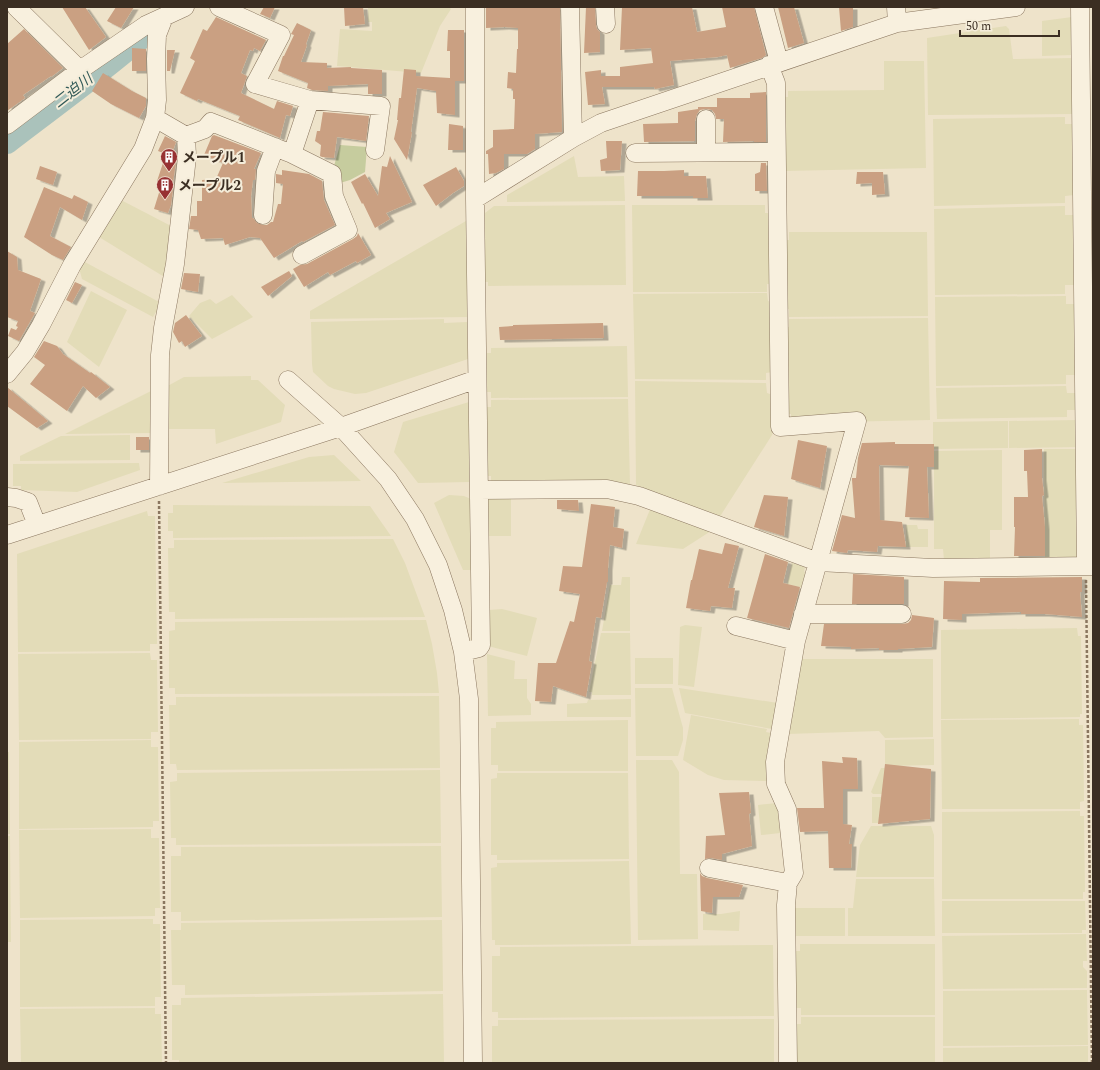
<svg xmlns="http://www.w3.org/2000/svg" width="1100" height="1070" viewBox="0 0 1100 1070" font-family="Spectral,'Noto Sans JP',serif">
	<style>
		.farmland { fill: #e3dcb8 }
		.green { fill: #c6cc9e }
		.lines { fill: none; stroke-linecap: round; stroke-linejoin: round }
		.river { stroke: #aac2bb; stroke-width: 24 }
		.building { fill: #caa082; filter: url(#shadow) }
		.minor-casing { stroke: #8a765f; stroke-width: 19 }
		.path { stroke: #8a765f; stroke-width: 2.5; stroke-dasharray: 3 2; stroke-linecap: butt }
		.minor { stroke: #f8f0de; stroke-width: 18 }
		.labels { text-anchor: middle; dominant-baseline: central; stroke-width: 4; stroke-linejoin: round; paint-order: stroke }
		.poi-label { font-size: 14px; font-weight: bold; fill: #3b2e22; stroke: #f5edda; text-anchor: start }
		.water-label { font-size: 15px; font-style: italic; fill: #325a58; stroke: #f5edda }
	</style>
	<defs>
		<filter id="shadow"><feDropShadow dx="4.5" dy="2.5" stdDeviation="0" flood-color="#0004"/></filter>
	</defs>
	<rect width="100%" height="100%" fill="#eee3ca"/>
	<path class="farmland" d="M368,7H449L451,9L440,26L421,73L337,66L340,29L372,31V22H368Z
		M1072,17L1073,55L1042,56V21Z
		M1006,26L1009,29L1013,59L1073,58V114L928,115L927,38Z
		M884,61H924L926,168L784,171V97H788V91L884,90Z
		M1065,117V124H1073L1074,195L1065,196V203L934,206L933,119Z
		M574,156L578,177L624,176L625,201L507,202V195Z
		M121,200L173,227L166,278L99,237Z
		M625,205L626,285L488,286V282H485V213L494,206Z
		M632,205H765V213H771L772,284H767V292H633Z
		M1065,206V215H1074L1075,285H1065V294L935,295L934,209Z
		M466,221L468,226L469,317L310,319V311Z
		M789,232H927L928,316L789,317V309H785L784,240H789Z
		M83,261L161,303L153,317L82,279L79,268Z
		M91,291L127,310L99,367L67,342Z
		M767,293L768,301L772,302L773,372L766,373V380L635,379L633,294Z
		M232,295L253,317L212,339L189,316L200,303L210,299L216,304Z
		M1066,296V304H1075L1076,375H1066V384L936,386L935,297Z
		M928,318L930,420L791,423V414H785V327H789V319Z
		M444,319V323L467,322L468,359L366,393L355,394L334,389L328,386L313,372L312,364L311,322Z
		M627,346L628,397L491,398V392H487V353H491V348Z
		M251,376V380H258L285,405L281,422L216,444L215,429H165L164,388L184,377Z
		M635,381L766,383L767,393L773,395L774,429L772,435L719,518L636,485Z
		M1066,386L1067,393H1076V410H1067V417L937,419L936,388Z
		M153,390V433L65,434Z
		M628,399L630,486L491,482V476H488L487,407H491V400Z
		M469,402V482L418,483L394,452L403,422Z
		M1079,420V447L1009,448V421Z
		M1008,421V448L933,449V422Z
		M130,435V460L20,461V456L61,436Z
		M1044,449H1079L1080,558H1045Z
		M1002,450V530H990V560H944L943,549H934V451Z
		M334,455L361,481L222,483L309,457Z
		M139,463L140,470L77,492L21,490V486H13V464Z
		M449,495L464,496L471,499L472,570H463L434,503Z
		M511,497V536H489V531H487V499Z
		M173,505L370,506L391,536L173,538V531H168V513H173Z
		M651,507L711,531L683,549L636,544Z
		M147,511L148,516H155L157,644H150V651L18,652L17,554Z
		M906,525H917L918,529H928V547H906Z
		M393,539L405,563L425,617L175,619V612H169L168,548H174V540Z
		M792,563L805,566L804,572L808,573L804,588L787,584Z
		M622,577H630V631H602L610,585H621Z
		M502,609L537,618L527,656L488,646L489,610Z
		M426,620L432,644L437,673L439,693L175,694V688H169V631L175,630V622Z
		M685,625L702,627L694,687L678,685L680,627Z
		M1077,628L1078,636H1081L1082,714H1080V717L941,719V630Z
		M601,633H630L631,695H592V692H589Z
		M150,653L151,660H157L158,732H151V739L19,740L18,654Z
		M487,654L515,661L514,679H527V698L531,704V715L488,716Z
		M635,658H673V684H635Z
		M802,659H933V737L885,738L879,731L787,734Z
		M635,688H672L683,728V740L678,756H636Z
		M679,688L778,703L772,729L685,713Z
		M439,696L440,768L177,770L176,764H170L169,705H176V697Z
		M631,699V717H567V704L587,703L588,700Z
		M691,715L767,729L766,732L771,733L767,752L766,768L767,781L724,780L708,775L683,760Z
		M1079,719V725H1083L1084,801L1080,802V809H942L941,720Z
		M628,720V771H498V765H491V728H496V722Z
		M934,739V765L885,766V740Z
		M151,740V747H158L159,821H153V827L19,829V742Z
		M7,752H9L10,834H7Z
		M636,760H672L679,772L680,874H697L698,939L638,940Z
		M881,768H893L894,794H873L871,792Z
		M440,770L441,843L176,845V838H171L170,782L177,781V773Z
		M497,773H628L629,859L497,860V855H491V779L497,778Z
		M872,797H881V823H872Z
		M777,803L780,833L761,835L758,805Z
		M1080,811V816H1084L1085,892H1083V899H942V812Z
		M871,826H931L934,835V877H856L860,845Z
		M151,829V838H159L160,908H155V916L20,918L19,830Z
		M7,836H10L11,942H7Z
		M441,846L442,917L181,921V912H171V856H181V847Z
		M629,861L631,944L495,945V940H492L491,868L497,867V863Z
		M856,879H934L935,936H848V908H853Z
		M942,901H1085L1086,930H1082V933H942Z
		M795,908H845V936H794Z
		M740,911L739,931L703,930V914H721Z
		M153,919V924H160L161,997H155V1006L20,1007V920Z
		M442,920L443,991L185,995V985H172L171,930H181V923Z
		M1086,934L1087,961H1083V967L1087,971V988L943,989L942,936Z
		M800,944H935V1015H801V1008H793V951H800Z
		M773,945L774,1016L498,1018V1012H492V956H500V947Z
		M1087,990L1088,1045L943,1046V991Z
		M443,994L444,1063H179V1060H172V1005H181V998Z
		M155,1008V1014H161L162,1063H21L20,1009Z
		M801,1017H935V1063H793V1024H801Z
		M774,1019V1063H492V1026H498V1020Z
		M1088,1046V1063H943V1048Z"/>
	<path class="green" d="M340,145L367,147L365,172L350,180L340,183L334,166Z"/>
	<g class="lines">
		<path class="river" d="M7,142C51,108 96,76 138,40"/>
	</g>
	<path class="building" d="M62,7H85L106,37L89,50Z
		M116,7H134L121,28L107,21Z
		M264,7H275L270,18L260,14Z
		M344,7H363L365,24L345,26Z
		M486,7H560L562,132L535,134V149L527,154H504V169L496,173L489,174L488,154H486V151L493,147V130L514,129L515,99H513V89L507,88L508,72L516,73L517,49H518V28L505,27L486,28Z
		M586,7H595L596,25L597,29L600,32V52L584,53Z
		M622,7H692L697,32L726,27L722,7H754L766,55L762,58L730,68L727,55L718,57L670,61L674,85L655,89L654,87H602L605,104L588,105L585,72L601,70V76H620V67L653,63L651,48L620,50Z
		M778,7H794L804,43L788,48Z
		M839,7H853V27L841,31Z
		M216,17L266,40L260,51L254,48L253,51L250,50L241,73L247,76L241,93L274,109L277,101L293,106L290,116L286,115L280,138L238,120L240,116L198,99L197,101L180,93L195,61L190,58L203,29L207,31Z
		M297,23L311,30L306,44L307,45L301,62L327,63V68L351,67V68L382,70V94H368V84L328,86V91L312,90L307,88L308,83L278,71L283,56H284L294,35L291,34Z
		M24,29L63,68L51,77V76L23,95L25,98L7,111V44Z
		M448,30H464V81H455V115L437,113L436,91L417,88L411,132H412L407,160L394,139L398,120H397L399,98H401L404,69L416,70V76L450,78V51H447Z
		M132,48L146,49V71H132Z
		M167,50H175L170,71H167Z
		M103,73L132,91L146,98V106L139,118L111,104L92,91Z
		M766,92V142H754V141L723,142L724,119H716L715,114L712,110L706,109L700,110L697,114L695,121V141L644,142L643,124L678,123V112L698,109V107H717V98H750V93Z
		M323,112L369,116L366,141L337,137L334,158L322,157L320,156L321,145L315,141L317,131H320Z
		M449,124L463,126V150H448Z
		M214,135L261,153L254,169H256L255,180H253L251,196L252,218H253L257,223L263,225H267L271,222H273L278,204H281L283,184L276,183V174L282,175V170L309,174L322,181L324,200L335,225L303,242L302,241L274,258L260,238L250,237L225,245L223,238L201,239L198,230L189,229L191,216H197V201H202V180L216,179L223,163L204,155L212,136Z
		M165,136L176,142L171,156L158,151Z
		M606,141H622L620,170L601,171L600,160L607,158Z
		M390,156L412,202L386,213L390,219L375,228L363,203L362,204L351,182L365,174L378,196L382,166L387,167Z
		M165,157L176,162L172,189H173L171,205L168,213L154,209L162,183L157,181Z
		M761,163H766L767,191H755V174L760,172Z
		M40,166L57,172L53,185L36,179Z
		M456,167L464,181V186L453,193L436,206L423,185Z
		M684,170V176H706L708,198H693V196H637L638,171H664Z
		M857,172H883L885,194L872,195V183L856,184Z
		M44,187L72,199L74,195L88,202L82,220L60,207L50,236L71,247L63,260L52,255L24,237Z
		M358,233L371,255L357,263L356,261L330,275L328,272L304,287L293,269L300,265L307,264L353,239L357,236Z
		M7,251L17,257L18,270L41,279L30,311L35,313L19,341L8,336L11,328L16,330L18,327L16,326L18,321L7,317Z
		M289,271L292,276L268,296L261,287Z
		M184,273L200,274L198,292L181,289Z
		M75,282L82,285L72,303L66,300Z
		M186,315L202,336L185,347L182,341L179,343L173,332L175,323Z
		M603,323L604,338L500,340L499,327L513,326V325Z
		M44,341L57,346L63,354L90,373L91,372L110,387L96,398L83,386L67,411L30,384L45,365L34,357Z
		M7,387L48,421L37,428L7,406Z
		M136,437H149V450H136Z
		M798,440L827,446L820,488L791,479Z
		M895,442V444H934V467H927L929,518L905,517L909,466L879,465L880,520L902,522L906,547L878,546L877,552L848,550L847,553L832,551L842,515L855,518L852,480V478H856L858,458L862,443Z
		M1042,449V478L1044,495L1042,496L1045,527V556H1014L1015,527H1014V497H1028L1027,471H1024V450Z
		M764,495L788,497L784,536L754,527Z
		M557,500H578L579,511L557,509Z
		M591,504L615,507L613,527L624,529L622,548L610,545L608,568V582H607L601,618L596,617L589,661L592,662L586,697L553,686L551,702L535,701L538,663H556L570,621L574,622L580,594L559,591L563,566L582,567Z
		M725,543L739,546L728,588H735L732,608L711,606L710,611L686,608L691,580H692L699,549L722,554Z
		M765,554L788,562L783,583L800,587L789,628L747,618Z
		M853,574L904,577V604H852Z
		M1082,577V592H1080L1082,617L1045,614H1021V612L962,614V620L943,619L944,581L980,582V578Z
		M912,615L934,618L932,647L898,649V650H879V648L851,649V647L821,646L824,624H902L908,623L911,620Z
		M842,757L857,758L858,789H843V824L852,825L849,844H852L851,868H829L828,831L800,832L797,808H824L822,761L843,763Z
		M885,764L931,769L930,819L878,824Z
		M749,792L751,813L749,814L752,846L722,854V860L711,858L705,859L706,836L725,835L719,793Z
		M700,873L702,876L707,878L743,885L739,897H713L712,913L701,911Z"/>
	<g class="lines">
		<g class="minor-casing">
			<path id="minor" d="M16,7L80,70
				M219,7L281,35L255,84L310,100L381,106L375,150
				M570,7L573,138
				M605,7L606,24
				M764,7L779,62
				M896,7L897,23
				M1080,7L1086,566
				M769,65L776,83L780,427L857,421L818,562L796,641L775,762L776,784L787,809L794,873L788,883L786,905L788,1063
				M155,118L186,136L187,157L175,264L163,328L160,355L159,486
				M706,119V152
				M7,125L80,70L146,25L185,7
				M186,136L205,129L211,122L292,154L332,174L334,196L348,230L302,255
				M635,153L776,152
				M292,154L310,100
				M475,199L573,138L601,123L897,23L1016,7
				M263,215L266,171L275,147
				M7,374L25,352L41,325L72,265L143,149L155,118L157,100L156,59L157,35L164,17
				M288,380L341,427L388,479L415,519L438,565L453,610L463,652L469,699L473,1063
				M479,490L607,489L639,496L818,562L933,568L1093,566
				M7,497L16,498L28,502L37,525
				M7,535L341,427L477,379
				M803,614H902
				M736,626L796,641
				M463,652L479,648L481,645L475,199V7
				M709,868L788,883"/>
		</g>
		<path class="path" d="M159,501L166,1063
			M1086,580L1092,1063"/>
		<use href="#minor" class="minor"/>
	</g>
	<defs>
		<g id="building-pin" transform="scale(0.9)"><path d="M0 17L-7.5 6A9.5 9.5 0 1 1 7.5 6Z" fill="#973132" stroke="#f5edda"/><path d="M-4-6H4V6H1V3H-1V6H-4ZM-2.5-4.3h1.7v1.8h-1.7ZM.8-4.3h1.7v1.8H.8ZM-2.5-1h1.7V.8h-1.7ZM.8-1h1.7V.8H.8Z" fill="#fff"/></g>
	</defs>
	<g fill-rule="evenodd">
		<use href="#building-pin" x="169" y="157"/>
		<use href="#building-pin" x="165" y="185"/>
	</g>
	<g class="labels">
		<g class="poi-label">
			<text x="182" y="157">メープル1</text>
			<text x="178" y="185">メープル2</text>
		</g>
		<g class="water-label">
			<text transform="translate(73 91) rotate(-38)">二迫川</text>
		</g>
	</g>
	<rect width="1100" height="1070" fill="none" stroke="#3b2e22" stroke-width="16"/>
	<path d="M960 30v6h99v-6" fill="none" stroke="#3b2e22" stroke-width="2"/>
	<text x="966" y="30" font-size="12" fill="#3b2e22" stroke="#f5edda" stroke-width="3" paint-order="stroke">50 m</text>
</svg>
